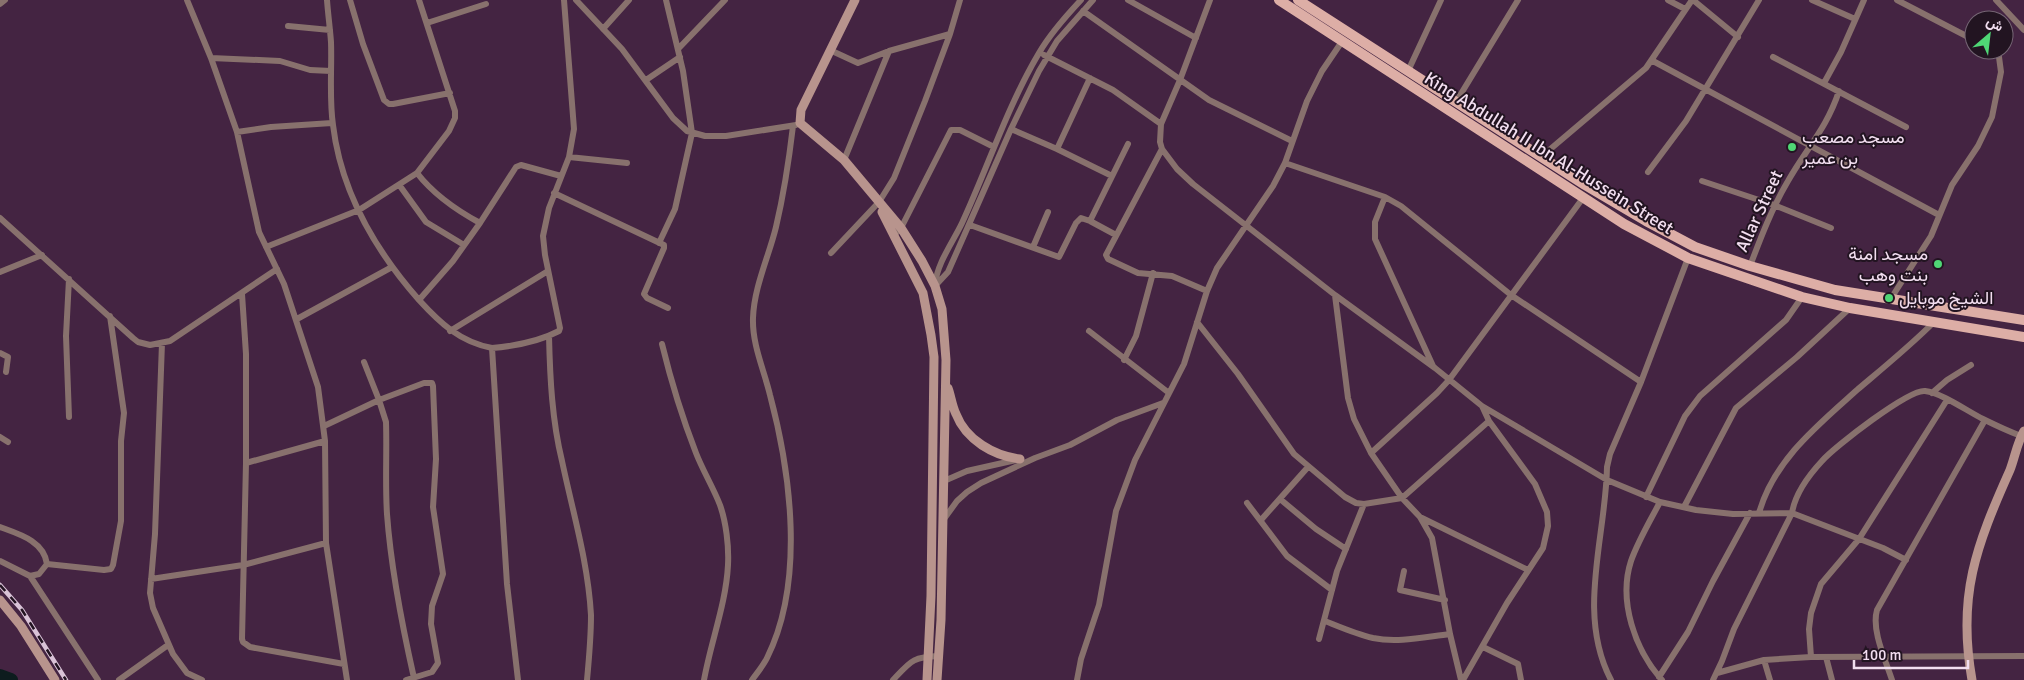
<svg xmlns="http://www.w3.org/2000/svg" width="2024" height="680" viewBox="0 0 2024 680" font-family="Signika,Vazirmatn,sans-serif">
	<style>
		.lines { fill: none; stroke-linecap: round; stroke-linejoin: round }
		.river { stroke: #0d1c1e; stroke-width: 14 }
		.street { stroke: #88716d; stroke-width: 6 }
		.secondary { stroke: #b8948d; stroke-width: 9 }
		.primary { stroke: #ddaea6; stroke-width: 10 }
		.rail-casing { stroke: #d9c3d7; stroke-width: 4.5 }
		.rail { stroke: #221421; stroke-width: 2.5; stroke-dasharray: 8; stroke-linecap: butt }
		.poi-dot { fill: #4fd675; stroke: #221421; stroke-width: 2 }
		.labels { text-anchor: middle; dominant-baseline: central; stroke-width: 4; stroke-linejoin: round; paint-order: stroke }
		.poi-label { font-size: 18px; fill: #f2def0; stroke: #221421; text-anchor: start }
		.street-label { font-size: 18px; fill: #f2def0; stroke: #221421 }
	</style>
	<rect width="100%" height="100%" fill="#442442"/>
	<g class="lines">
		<path class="river" d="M0,676L11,680"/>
		<path class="street" d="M187,0L211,58L237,132L259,232L284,284L318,387L325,441L326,543L347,680
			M327,0C328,14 330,28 331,42C332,69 329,98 333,125C341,192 375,250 419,300
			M350,0L363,44L384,100L389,104H393L450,93
			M576,0L622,49L673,118L687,131L705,136H726L796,125
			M1128,0L1196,38
			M1210,0L1180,80L1161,124L1160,142L1162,149L1177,169L1193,184L1335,295L1435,368L1482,406L1607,480L1660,502L1696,510L1733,514L1792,513L1883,548L1906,560
			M1668,0L1685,9
			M1693,0L1738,37
			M1812,0L1855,19
			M1897,0L1974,40
			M1996,0L2024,30
			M0,4L5,0
			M1083,11L1209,100L1292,141
			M427,23L486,4
			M288,26L330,30
			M603,29L629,0
			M678,49L725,0
			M832,51L858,63L889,51L950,34
			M1044,55L1113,90L1161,124
			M1773,57L1906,127
			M211,58L280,61L310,70L331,71
			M1653,61L1939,215
			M1408,71L1441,0
			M646,80L680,57
			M1824,83L1841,52L1864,0
			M1456,102L1518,0
			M1011,129L1057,149L1112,176
			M237,132L271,127L332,123
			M1057,149L1090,78
			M1162,149L1106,255L1108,259L1138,273L1172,276L1207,291
			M569,157L627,163
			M1541,157L1646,68L1692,0
			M844,160L889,51
			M1285,163L1385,197L1401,206L1511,295L1641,382
			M1648,172L1686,121L1759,0
			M417,173C434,195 456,210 480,223
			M1702,181L1774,205L1831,228
			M400,186L426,222L464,245
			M554,193L664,245V248L644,294L647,298L668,308
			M1385,197L1375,222V239L1433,366
			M0,218L133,338L138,342L150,345L170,341L277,269
			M1090,221L1116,235
			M970,225L1059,257L1076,223L1081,218L1090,221L1128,144
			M894,235L901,228L951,130H960L994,147
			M659,243L675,209L692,133L683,71L666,0
			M266,247L359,210L417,173L449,131L455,118V111L419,0
			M1033,247L1048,212
			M831,253L879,202L894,178L925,101L950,34L960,0
			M1750,266C1761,237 1772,208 1788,181C1806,149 1827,128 1839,91
			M0,272L42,255
			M935,285C937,263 953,242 962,223C988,167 1007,107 1039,53C1050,34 1066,16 1081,0
			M935,286L948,272L1011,129L1039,71L1057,41L1093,0
			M242,294L246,354V463L242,639L243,642L250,647L344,664
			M1335,295L1348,398L1354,419L1371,453L1402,498L1420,517L1432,538L1450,634L1461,680
			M1890,300L1931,236L1952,185L1978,146L1992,117L2001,72L1999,57L1993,50
			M297,319L392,267
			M1197,322L1238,374L1294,454L1345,497L1356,503L1364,504L1402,498L1489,421
			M450,331L548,271
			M1089,331L1169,393
			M549,336C550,378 552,420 562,461C573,513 588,562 591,615C591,637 589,659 587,680
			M162,343L155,534L150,593L153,608L173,654L187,673L202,680
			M662,344C671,381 682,417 696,453C703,471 713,487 720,505C726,522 729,546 728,565C726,604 711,641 704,680
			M492,348C460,342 440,323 419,300L453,261L480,223L516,167L521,165L561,176
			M0,353L8,357L6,372
			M1124,360L1136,336L1153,273
			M364,362L379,400L424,383H432L433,386L436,459L433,507L443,574L432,606L431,624L438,663L432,672L406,680
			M1932,393L1947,380L1971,365
			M69,417L66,336L69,279
			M324,426L379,400L386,422C387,453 385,484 387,514C391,569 402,625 414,678
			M0,437L8,442
			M1371,453L1437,393L1449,380L1583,198
			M246,463L325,441
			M944,481L967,471L1016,460
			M1646,497L1685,416L1700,396L1786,320L1802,297
			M1280,499L1316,529L1346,549
			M1660,502C1650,521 1638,541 1631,561C1618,601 1635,650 1662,680
			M1247,503L1287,556L1332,590
			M1684,507L1736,408L1797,357L1850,308
			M1759,513C1774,460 1818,425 1857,390C1883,368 1910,346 1934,322
			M1422,518L1528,570
			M944,519L957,501L967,492L981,483L1035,458L1070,445L1117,420L1163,403
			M1261,520L1308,467
			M0,527C19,534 44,541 47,564
			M0,561L30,576L39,574L47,564L104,570L111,569L113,565L121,521V441L124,413L110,316
			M1404,571L1400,590L1445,600
			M30,576L98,680
			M151,579L243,565L326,543
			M1325,621C1340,627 1356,634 1373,638C1398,643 1424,637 1450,634
			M1319,639L1337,571L1364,504
			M1483,647L1518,664L1521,680
			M1811,657L1809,629L1811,613L1821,584L1859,539L1947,400
			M1826,657L1832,680
			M1764,660L1770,680
			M1717,673L1764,660L1811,657L2024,656
			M1659,677L1688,632L1713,581L1750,513
			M119,680L168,645
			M518,680L507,584L492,348C515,346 538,342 559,331L560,328L545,255L543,236L549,208L569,157L574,129L564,0
			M752,680C757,673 763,666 767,658C805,582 791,474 770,395C764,370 752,344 753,318C754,287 769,256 776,227C784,193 789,160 793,126
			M893,680C911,661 912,657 939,656
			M1077,680L1081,659L1099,605L1116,511L1135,460L1184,364L1207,291L1217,268L1273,186L1285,163L1307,101L1322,71L1343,40
			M1463,680L1507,603L1543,548L1548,526L1547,512L1535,484L1489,421L1482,406
			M1611,680C1576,613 1606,537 1607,467L1610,454L1641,382L1688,258
			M1713,680L1722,661L1734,629L1792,513C1795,494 1809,475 1822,461C1834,447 1909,389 1925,391C1942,393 1967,411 1983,419C1995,425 2008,431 2021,436
			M1892,680C1886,661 1871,630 1877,610L1985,420"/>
		<path class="secondary" d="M855,0L801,110L800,123L844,160L901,228L922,261L935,286L942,309L946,360L941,620L937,680
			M882,212L923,293L931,335L934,357L931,596L927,680
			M948,388C951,396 952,406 956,414C966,440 994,456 1020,459
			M0,600L21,626L55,680
			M1972,680C1957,596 1976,546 2010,470C2015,457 2017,443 2024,431"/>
		<path class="primary" d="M1279,0L1624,224L1688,258L1802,297L1850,308L2024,337
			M1298,0L1585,185L1646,221L1695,247L1750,266L1835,290L2024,320"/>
		<g class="rail-casing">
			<path id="rail" d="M0,585L22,610L66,680"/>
		</g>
		<use href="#rail" class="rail"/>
	</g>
	<g class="poi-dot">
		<circle cx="1792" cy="147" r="5"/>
		<circle cx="1938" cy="264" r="5"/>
		<circle cx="1889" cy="298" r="5"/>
	</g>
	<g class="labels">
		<g class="poi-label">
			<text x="1802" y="137">مسجد مصعب<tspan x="1802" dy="21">بن عمير</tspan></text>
			<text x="1928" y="254" text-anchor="end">مسجد امنة<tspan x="1928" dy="21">بنت وهب</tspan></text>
			<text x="1899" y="298">الشيخ موبايل</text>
		</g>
		<g class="street-label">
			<text transform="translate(1549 153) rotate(32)">King Abdullah II Ibn Al-Hussein Street</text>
			<text transform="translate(1759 211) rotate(-65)">Allar Street</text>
		</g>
	</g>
	<g transform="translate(1989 35) rotate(28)"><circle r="24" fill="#221421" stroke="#756574"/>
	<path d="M0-4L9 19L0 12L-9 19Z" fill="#4fd675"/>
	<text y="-8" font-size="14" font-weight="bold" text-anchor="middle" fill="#f2def0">ش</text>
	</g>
	<path d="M1854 660v8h114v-8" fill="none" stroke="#f2def0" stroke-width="2.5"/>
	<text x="1862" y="660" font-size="15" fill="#f2def0" stroke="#221421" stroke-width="4" paint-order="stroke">100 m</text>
</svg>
